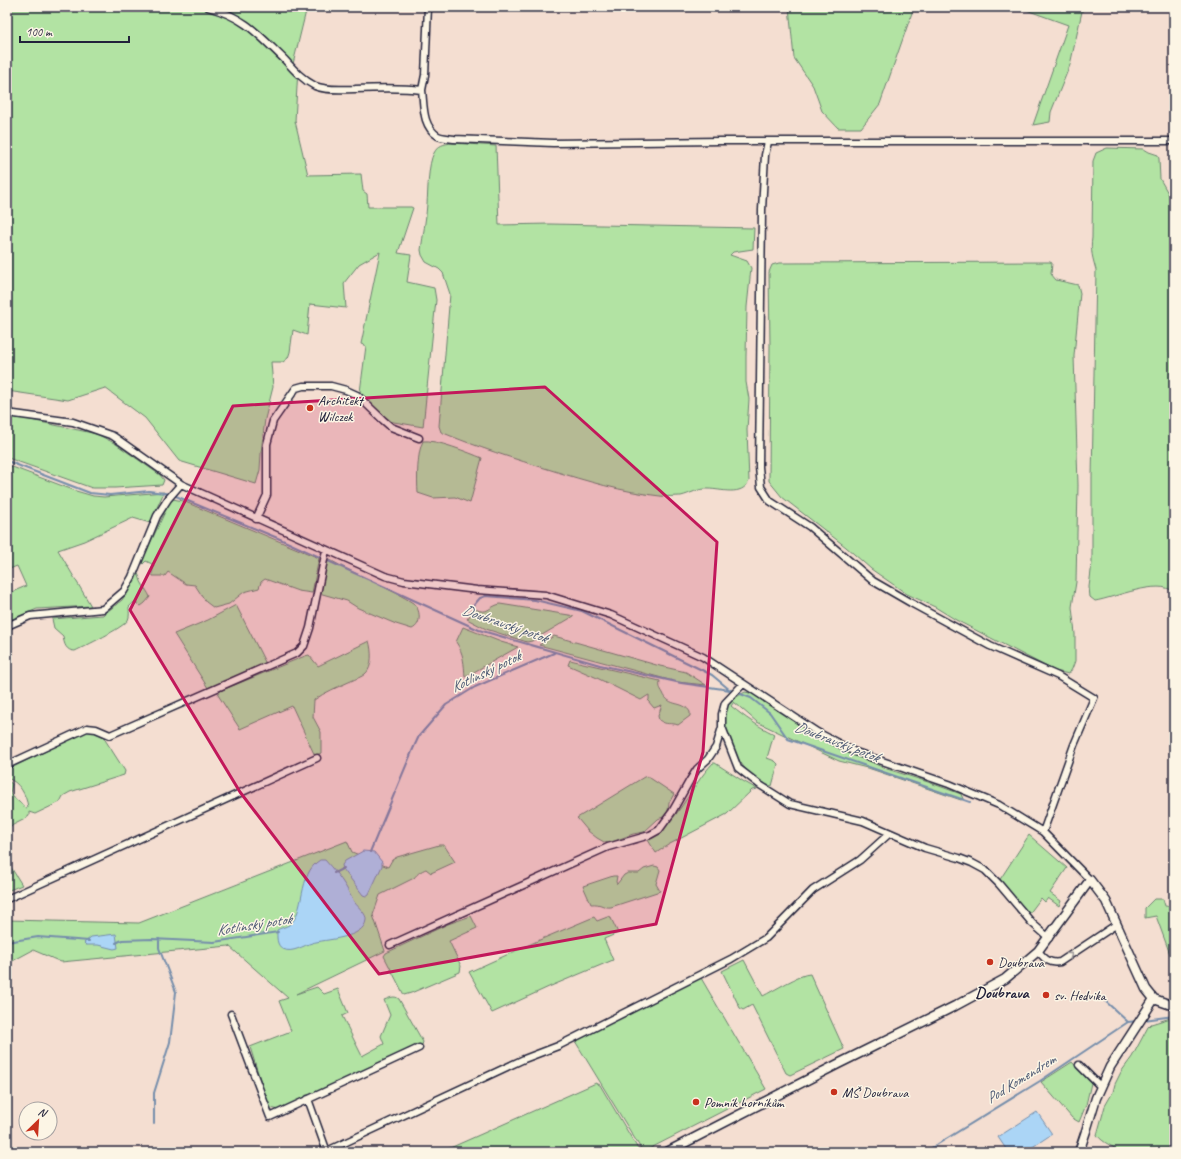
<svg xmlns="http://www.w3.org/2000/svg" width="1181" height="1159" viewBox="0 0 1181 1159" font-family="Caveat,sans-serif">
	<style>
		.green { fill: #b2e3a3; stroke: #6a826f; fill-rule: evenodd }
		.water { fill: #abd5f6; stroke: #748dab }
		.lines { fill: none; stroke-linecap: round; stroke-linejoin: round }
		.stream { stroke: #748dab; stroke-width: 2 }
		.minor-casing { stroke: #22223b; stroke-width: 9 }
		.tertiary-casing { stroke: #22223b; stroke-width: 11 }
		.minor { stroke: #fcf5e5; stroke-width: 6 }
		.tertiary { stroke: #fcf5e5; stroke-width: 8 }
		.oneway { stroke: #9a9698 }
		.marked { fill: #c2185b; fill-opacity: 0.2; stroke: #c2185b; stroke-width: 3; stroke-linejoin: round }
		.poi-dot { fill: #c8321e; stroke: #fcf5e5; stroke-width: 1.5 }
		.labels { text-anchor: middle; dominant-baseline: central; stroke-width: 3; stroke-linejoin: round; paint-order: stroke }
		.poi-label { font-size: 14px; fill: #22223b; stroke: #fcf5e5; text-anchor: start }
		.water-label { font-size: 15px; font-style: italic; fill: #4b5873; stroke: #fcf5e5 }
		.quarter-label { font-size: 16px; font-weight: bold; fill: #22223b; stroke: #fcf5e5 }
	</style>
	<rect width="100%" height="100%" fill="#f4ded1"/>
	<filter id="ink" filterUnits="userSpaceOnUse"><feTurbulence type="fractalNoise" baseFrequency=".025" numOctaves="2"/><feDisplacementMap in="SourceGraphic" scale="8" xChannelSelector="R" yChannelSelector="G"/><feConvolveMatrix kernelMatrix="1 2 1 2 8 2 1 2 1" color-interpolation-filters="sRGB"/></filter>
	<g filter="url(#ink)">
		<path class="green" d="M7,7H307L293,64L298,69L295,121L308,175L361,174L363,191L367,194L368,207H411L413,208L398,253L411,255L407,282L434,288L436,300L423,427L388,421L361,396L360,392L366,346L361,344L380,252L359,264L344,283L346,308L310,304L307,335L293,330L290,352L288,358L283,362H271L273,387L265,419L261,453L260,470L256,484L179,461L145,418L105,388L68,400L7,391Z
			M789,7H914L880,104L861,128H838L822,111L813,86L794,58Z
			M1018,7H1083L1070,65L1051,112L1050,122L1033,125L1068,25Z
			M452,143L496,146L499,225L550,224L754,228L753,249L733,252L730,255L747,261L751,268L747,307L746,357V382L749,399L747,430L749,481C742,497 721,489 708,489C699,488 690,494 681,496C677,496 665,497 660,496C623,492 586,481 551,470C514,459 477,447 441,432L439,426L450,294L443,273L439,269L426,262L422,255L421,250C423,235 426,220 427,204C428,191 428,163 434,153C438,145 444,144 452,143Z
			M1107,148L1144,149L1149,152L1158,155L1159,159L1160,179L1173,202C1171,207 1170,210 1174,214V592C1159,578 1114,598 1095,601L1090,597L1089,587L1092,563V478L1096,270C1093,259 1090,250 1092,238L1093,161L1096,153Z
			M1050,262L1052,263L1051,274L1056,280L1078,285L1080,293L1074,356L1078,485L1076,582L1072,607L1075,634V661L1072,669L1069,674L1055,671L956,620L935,607L907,594L871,569L846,547L782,497L769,481L770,345L769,272L772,265L779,263Z
			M7,415L97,434L116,444L160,475L164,480L162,485L115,488H92L8,458L7,457Z
			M423,441C435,439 470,453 482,458L470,503L455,497L433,498L418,493C417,480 417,452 423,441Z
			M7,465L76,491L93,496L104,497L164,492L150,523L133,518L84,541L58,550L91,606L37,609L8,621L7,619V594L26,586L17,566L7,570Z
			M173,499L183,501L319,558L312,593L298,591L265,579L261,582L259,588L244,592L229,604L214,608L206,602L195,585L186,584L168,572L165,576H153L152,574L154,566L152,564L146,561L143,564L141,563L170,501Z
			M330,560C346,569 363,577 380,585C391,591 403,596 413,603C421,609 422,625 412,629L396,624L358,608L347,601L319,593L326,561Z
			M137,572C140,576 140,581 143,585C145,589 148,592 150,597L145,603L141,606L134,602L129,607C129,612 130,616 128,620C123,628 85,646 75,651C66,651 64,644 63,636L54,628L52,619L103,615L122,600L133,583Z
			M500,604L569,615L574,616L532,641L527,642L486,629L467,619L475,609C488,615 488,607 500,604Z
			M236,605L266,664L208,688L174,634L208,620Z
			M463,627L501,642L518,647L465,677C464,664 464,654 456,642Z
			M554,636L660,666L686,672L706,685L677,682L539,645Z
			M369,641C372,650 373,668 365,674C362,677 355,679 351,681C338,687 325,692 314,700L313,717L321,732V753L315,756L292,706L240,729L218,695L220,691L305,656L309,655L318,666Z
			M570,660L660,681C659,687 660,688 663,693C669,708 683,700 690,712V716L678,725C670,722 667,726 659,720L658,716L662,705L654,708L648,701L649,700V695L647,696L641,700L595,677L568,665Z
			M745,692L754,694L820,738L884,768L928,782L961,794L963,799L961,800L871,769L839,761L757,722L734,702L731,706C747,719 756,725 774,734L767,758L775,761L778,764L772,786C748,784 727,744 723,723C722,719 724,711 726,708C730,700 738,696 745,692Z
			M89,731L98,732L102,735L125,771L124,775L70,792L63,796L60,802L35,814L29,812V816L25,819L7,828V770L81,734ZM7,778C19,782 26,794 28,807L26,808L12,796L10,793L12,784L7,780Z
			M713,763H715L743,781L757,789L752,790L727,814L668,845L656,853L648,840C678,823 690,787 713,763Z
			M647,776L674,794L669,803L668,811L663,817L658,819L644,832L633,834L609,843L604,842L597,838L588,831L578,819L577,818L644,777Z
			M1029,835L1067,868L1050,893L1061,901L1059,906L1048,898L1045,902L1041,898L1029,914L1027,915L999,881Z
			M347,841L352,852L388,867L392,860L397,857L439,845H444L455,862L431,873L426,869C421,871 418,873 414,878L380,895L373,915L385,951L296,994L317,987L324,994L338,989L348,1013L342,1016L362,1056L384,1044L381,1036L390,1015L384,1000C390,998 394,995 399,999L423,1042L422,1045L279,1110L271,1108L268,1105L250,1047L291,1031L279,1001L288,998L229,946L61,962L33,950L7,964V920L139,923Z
			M7,861L22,885L7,891Z
			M654,866L658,867L660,870L656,884L660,891L611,907C603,908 602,903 591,904L583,886L613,876H617L616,882L617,884L624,875L628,873H639L644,869Z
			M1154,899H1163L1165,906L1174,907V958L1171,957L1156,916L1145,918V908Z
			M471,916L477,928L449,941L461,966L460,972L411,993L404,995L384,956L386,953L448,924Z
			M610,916L618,933L604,939L613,960L551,986L492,1013L469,972L544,938L594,917L597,921Z
			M744,960L763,996C773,991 800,974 810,974L844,1049L790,1075L786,1073L752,1005L743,1010L740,1008L722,971Z
			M701,978L766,1089L643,1152L575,1041Z
			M1174,1017V1152H1120C1113,1146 1103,1143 1097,1135L1105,1106L1113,1092L1115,1084L1121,1072L1132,1057L1148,1027L1151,1024Z
			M1072,1062L1091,1083L1086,1105L1079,1122L1072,1118L1041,1082Z
			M596,1083L600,1085L638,1149V1152H441Z"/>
		<path class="water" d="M363,851L374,852L382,862V866L369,894L366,896L363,895L343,869L342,865L345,861Z
			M320,860H325C332,868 340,877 346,887C349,892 351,898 355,903C358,907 367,914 366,920C364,939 325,939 312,943C304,945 292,954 283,949C276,945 277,937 277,930C280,928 286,927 289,925C306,913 297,874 320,860Z
			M116,934L118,948L114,949L98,945H86L84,943L91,937Z
			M1037,1112L1052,1134L1025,1152H1008L998,1137Z"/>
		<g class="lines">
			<path class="stream" d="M7,461L90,493L110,495L149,491L171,494L280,539L479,630L600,665L681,683L730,690L751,698L770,713L788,739L970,802
				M474,605L480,598L486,596L535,600L582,611L712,675L730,690
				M370,852L413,749L419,736L446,705L475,687L554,653
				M334,873L344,868
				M7,942L38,937L89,941
				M116,943L122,940L152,939L214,942L278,932
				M1103,999L1128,1022L1137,1021
				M1144,1020L1174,1016
				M154,1124V1093L170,1042L176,992L159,948V939
				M925,1152L1040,1081L1128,1022"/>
			<g class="minor-casing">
				<path id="minor" d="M208,7C246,18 258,34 285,60C294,70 303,80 315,86C327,91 343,89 355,89C377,88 400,87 422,90C424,106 422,126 438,136C442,138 449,138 454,139L553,143L721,141H1174
					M422,90L425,75L428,7
					M768,142L765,155L762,210L759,467L761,487L770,501L810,527L873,581L911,603L990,646L1058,676L1094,698L1074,745L1043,832
					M7,413L73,422L113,436L181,484L385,576L404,581L477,590L546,595L611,615L703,657L817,732L853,751L949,784L999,805L1043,832L1090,880
					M256,519L267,495V444L273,421L296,388L303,386H331L346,390L357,395L383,420L391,427L419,438
					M7,626L30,616L103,609L124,591L132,577L157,516L168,499L181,484
					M743,684L725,703L722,714V727L738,768L760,785L790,804L863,821L925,848L959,858L972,863L985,870L999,884L1032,923L1049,938
					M7,765L87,728L96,729L110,735L297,653L304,646L310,628L326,550
					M7,899L317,758
					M390,945L608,847L650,835L659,830L672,812L690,780L697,769L708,759L716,747L722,727
					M1038,951C1045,959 1049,964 1060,962L1117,924
					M231,1014L270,1117L419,1048
					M1079,1065L1101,1087
					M308,1099L327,1152
					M327,1151L524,1059L558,1046L731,959L766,938L813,890L860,860L890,833"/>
			</g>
			<g class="tertiary-casing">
				<path id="tertiary" d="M667,1152L838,1064L955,1006L1005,979L1038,951L1090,880L1106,901L1146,989L1154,999L1174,1006
					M1079,1152L1086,1131L1096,1098L1110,1067L1154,999"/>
			</g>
			<use href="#minor" class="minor"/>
			<use href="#tertiary" class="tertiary"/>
		</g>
		<defs><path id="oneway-chevron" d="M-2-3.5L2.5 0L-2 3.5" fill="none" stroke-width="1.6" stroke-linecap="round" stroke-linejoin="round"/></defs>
		<use class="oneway" href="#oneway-chevron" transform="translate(1070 955) rotate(-34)"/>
	</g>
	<path class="marked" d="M545,387L717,542L703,752L656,924L379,974L240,792L130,610L233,406Z"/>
	<g class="poi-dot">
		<circle cx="310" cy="408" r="4"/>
		<circle cx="990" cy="962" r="4"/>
		<circle cx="1046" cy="995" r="4"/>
		<circle cx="834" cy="1092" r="4"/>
		<circle cx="696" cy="1102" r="4"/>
	</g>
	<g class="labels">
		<g class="poi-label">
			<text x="318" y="400">Architekt<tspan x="318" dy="16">Wilczek</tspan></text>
			<text x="998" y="962">Doubrava</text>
			<text x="1054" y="995">sv. Hedvika</text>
			<text x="842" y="1092">MŠ Doubrava</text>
			<text x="704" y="1102">Pomník horníkům</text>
		</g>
		<g class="water-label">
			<text transform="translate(505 624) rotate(19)">Doubravský potok</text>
			<text transform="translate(486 672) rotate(-26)">Kotlinský potok</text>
			<text transform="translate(837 742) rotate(21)">Doubravský potok</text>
			<text transform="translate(254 925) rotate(-9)">Kotlinský potok</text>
			<text transform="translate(1021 1079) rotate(-32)">Pod Komendrem</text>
		</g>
		<g class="quarter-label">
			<text x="1002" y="993">Doubrava</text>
		</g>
	</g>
	<rect width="1181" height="1159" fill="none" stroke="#fcf5e5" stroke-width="24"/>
	<rect x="12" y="12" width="1157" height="1135" fill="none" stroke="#22223b" stroke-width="1.5" filter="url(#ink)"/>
	<g transform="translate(38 1121) rotate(25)"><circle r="19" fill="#fcf5e5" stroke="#a5a1a1"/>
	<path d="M0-3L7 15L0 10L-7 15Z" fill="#c8321e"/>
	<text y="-6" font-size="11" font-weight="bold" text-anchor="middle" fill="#22223b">N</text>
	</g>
	<path d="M20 36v6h109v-6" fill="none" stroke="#22223b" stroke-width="2"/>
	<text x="26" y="36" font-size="12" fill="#22223b" stroke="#fcf5e5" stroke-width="3" paint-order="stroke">100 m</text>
</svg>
